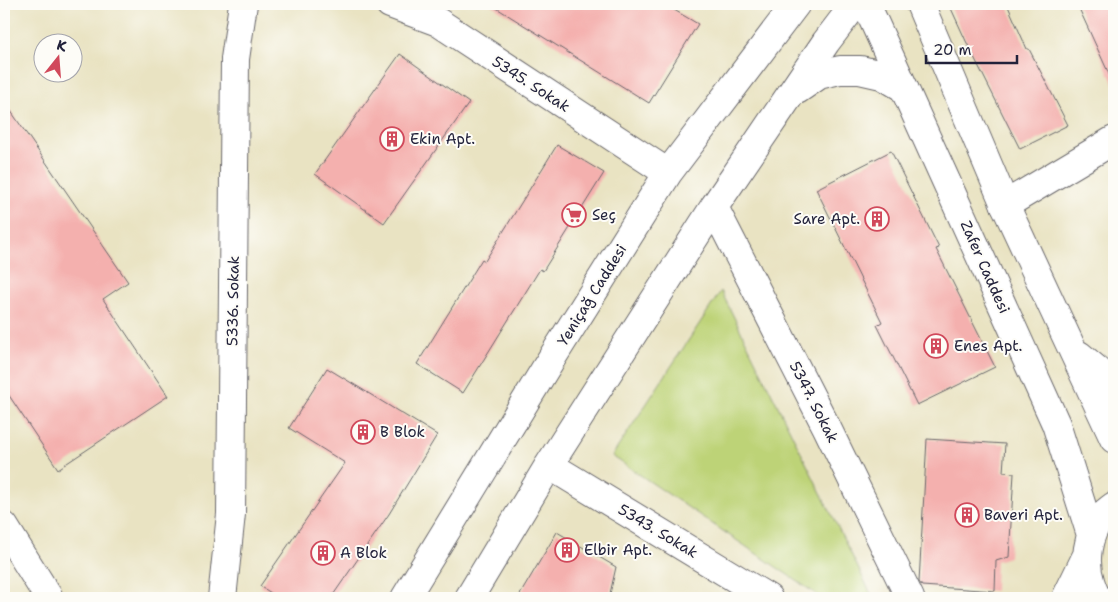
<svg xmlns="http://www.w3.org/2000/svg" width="1118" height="602" viewBox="0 0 1118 602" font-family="'Shantell Sans',sans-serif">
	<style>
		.green { fill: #bdd377; stroke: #707a59 }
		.building { fill: #f4b0ae }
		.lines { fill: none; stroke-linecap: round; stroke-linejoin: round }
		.minor-casing { stroke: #68666a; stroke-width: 30 }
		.major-casing { stroke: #68666a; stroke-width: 30 }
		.minor { stroke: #fff; stroke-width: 28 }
		.major { stroke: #fff; stroke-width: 28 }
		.labels { text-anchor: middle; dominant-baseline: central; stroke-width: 4; stroke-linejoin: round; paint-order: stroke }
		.street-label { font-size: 15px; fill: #22223b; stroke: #fdfcf7 }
		.poi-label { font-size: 15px; fill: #22223b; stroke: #fdfcf7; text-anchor: start }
	</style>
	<rect width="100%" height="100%" fill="#fdfcf7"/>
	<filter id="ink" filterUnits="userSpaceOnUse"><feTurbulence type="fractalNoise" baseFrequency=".02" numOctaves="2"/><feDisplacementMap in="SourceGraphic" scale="10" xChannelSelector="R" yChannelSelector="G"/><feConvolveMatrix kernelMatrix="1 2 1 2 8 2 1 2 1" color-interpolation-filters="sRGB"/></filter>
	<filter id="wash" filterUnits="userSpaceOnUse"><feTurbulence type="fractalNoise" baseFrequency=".0096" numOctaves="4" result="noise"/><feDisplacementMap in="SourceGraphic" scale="20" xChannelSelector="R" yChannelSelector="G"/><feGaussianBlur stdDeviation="1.12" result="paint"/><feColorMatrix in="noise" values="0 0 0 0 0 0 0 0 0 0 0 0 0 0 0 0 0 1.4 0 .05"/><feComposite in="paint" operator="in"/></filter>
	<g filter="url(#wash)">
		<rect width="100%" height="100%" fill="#e9e3c2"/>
		<path class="green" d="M721,291L873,598H822L612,456Z"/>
		<g id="blocks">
			<path class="building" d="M490,4H664L698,24L649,103Z
				M949,4H1007L1027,49H1029L1068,125L1020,149L966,41Z
				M1077,4H1114V85Z
				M400,54L469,103L384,223L315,174Z
				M4,101L128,282L103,299L168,396L58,469L4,388Z
				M557,145L604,173L543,271L540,269L463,393L417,364L482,259L485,261Z
				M891,151L939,248L936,249L995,367L917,405L877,325L882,322L816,189Z
				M327,368L437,435L389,514L331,598H279L260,586L345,463L289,428Z
				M927,439L1005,444L1003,472L1014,473L1009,557L996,561L995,591L922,586L919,582Z
				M557,532L616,567L609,598H518Z"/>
		</g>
	</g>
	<g filter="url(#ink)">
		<use href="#blocks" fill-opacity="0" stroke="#68666a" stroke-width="1"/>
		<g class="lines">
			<g class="minor-casing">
				<path id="minor" d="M390,4L438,22L668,173
					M797,90L819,75L840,70H860L882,75L904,88
					M1005,205L1114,140
					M714,207L827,428L910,598
					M549,465L768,598
					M4,526L49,598
					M222,598L231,514L235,59L243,4
					M405,598L550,361L668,173L796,4
					M469,598L549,465L714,207L826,42L855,4"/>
			</g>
			<g class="major-casing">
				<path id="major" d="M866,4L1056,424L1091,535
					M920,4L1005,205L1114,439
					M1079,355L1114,384
					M1066,598L1087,555
					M1098,598C1094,594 1093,589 1091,584C1083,562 1087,535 1102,516C1105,513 1110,509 1114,506"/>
			</g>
			<use href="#minor" class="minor"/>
			<use href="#major" class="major"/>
		</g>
	</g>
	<defs>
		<g id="building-ring" transform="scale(1.25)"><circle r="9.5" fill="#fdfcf7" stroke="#d1495b" stroke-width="1.5"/><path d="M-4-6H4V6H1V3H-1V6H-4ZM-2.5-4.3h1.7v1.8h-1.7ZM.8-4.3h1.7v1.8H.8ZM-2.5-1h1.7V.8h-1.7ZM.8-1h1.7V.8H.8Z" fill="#d1495b"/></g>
		<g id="supermarket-ring" transform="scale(1.25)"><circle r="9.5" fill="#fdfcf7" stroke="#d1495b" stroke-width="1.5"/><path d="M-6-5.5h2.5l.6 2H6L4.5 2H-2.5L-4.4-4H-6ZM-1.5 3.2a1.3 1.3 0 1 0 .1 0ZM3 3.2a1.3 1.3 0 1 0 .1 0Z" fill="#d1495b"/></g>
	</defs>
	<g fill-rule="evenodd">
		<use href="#building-ring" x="392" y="139"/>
		<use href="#supermarket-ring" x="574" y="215"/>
		<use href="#building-ring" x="877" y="219"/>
		<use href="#building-ring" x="936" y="346"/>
		<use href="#building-ring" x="363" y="432"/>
		<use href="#building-ring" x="967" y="515"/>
		<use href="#building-ring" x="567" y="550"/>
		<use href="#building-ring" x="323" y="553"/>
	</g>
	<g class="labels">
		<g class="street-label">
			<text transform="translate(531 84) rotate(33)">5345. Sokak</text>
			<text transform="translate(985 267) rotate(66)">Zafer Caddesi</text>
			<text transform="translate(592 295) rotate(-58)">Yeniçağ Caddesi</text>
			<text transform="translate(233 301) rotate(-89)">5336. Sokak</text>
			<text transform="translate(814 402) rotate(63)">5347. Sokak</text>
			<text transform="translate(658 531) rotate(31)">5343. Sokak</text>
		</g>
		<g class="poi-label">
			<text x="410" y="139">Ekin Apt.</text>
			<text x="592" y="215">Seç</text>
			<text x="860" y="219" text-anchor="end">Sare Apt.</text>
			<text x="954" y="346">Enes Apt.</text>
			<text x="380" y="432">B Blok</text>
			<text x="984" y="515">Baveri Apt.</text>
			<text x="584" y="550">Elbir Apt.</text>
			<text x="340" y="553">A Blok</text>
		</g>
	</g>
	<rect width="1118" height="602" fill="none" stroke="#fdfcf7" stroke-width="20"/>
	<g transform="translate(58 58) rotate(17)"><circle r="24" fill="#fdfcf7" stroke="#a5a5ac"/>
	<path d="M0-4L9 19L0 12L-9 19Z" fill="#d1495b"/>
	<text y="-8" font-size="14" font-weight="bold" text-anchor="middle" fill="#22223b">K</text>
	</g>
	<path d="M926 55v8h91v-8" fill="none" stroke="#22223b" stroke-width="2.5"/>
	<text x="933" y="55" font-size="15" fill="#22223b" stroke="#fdfcf7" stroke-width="4" paint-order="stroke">20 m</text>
</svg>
